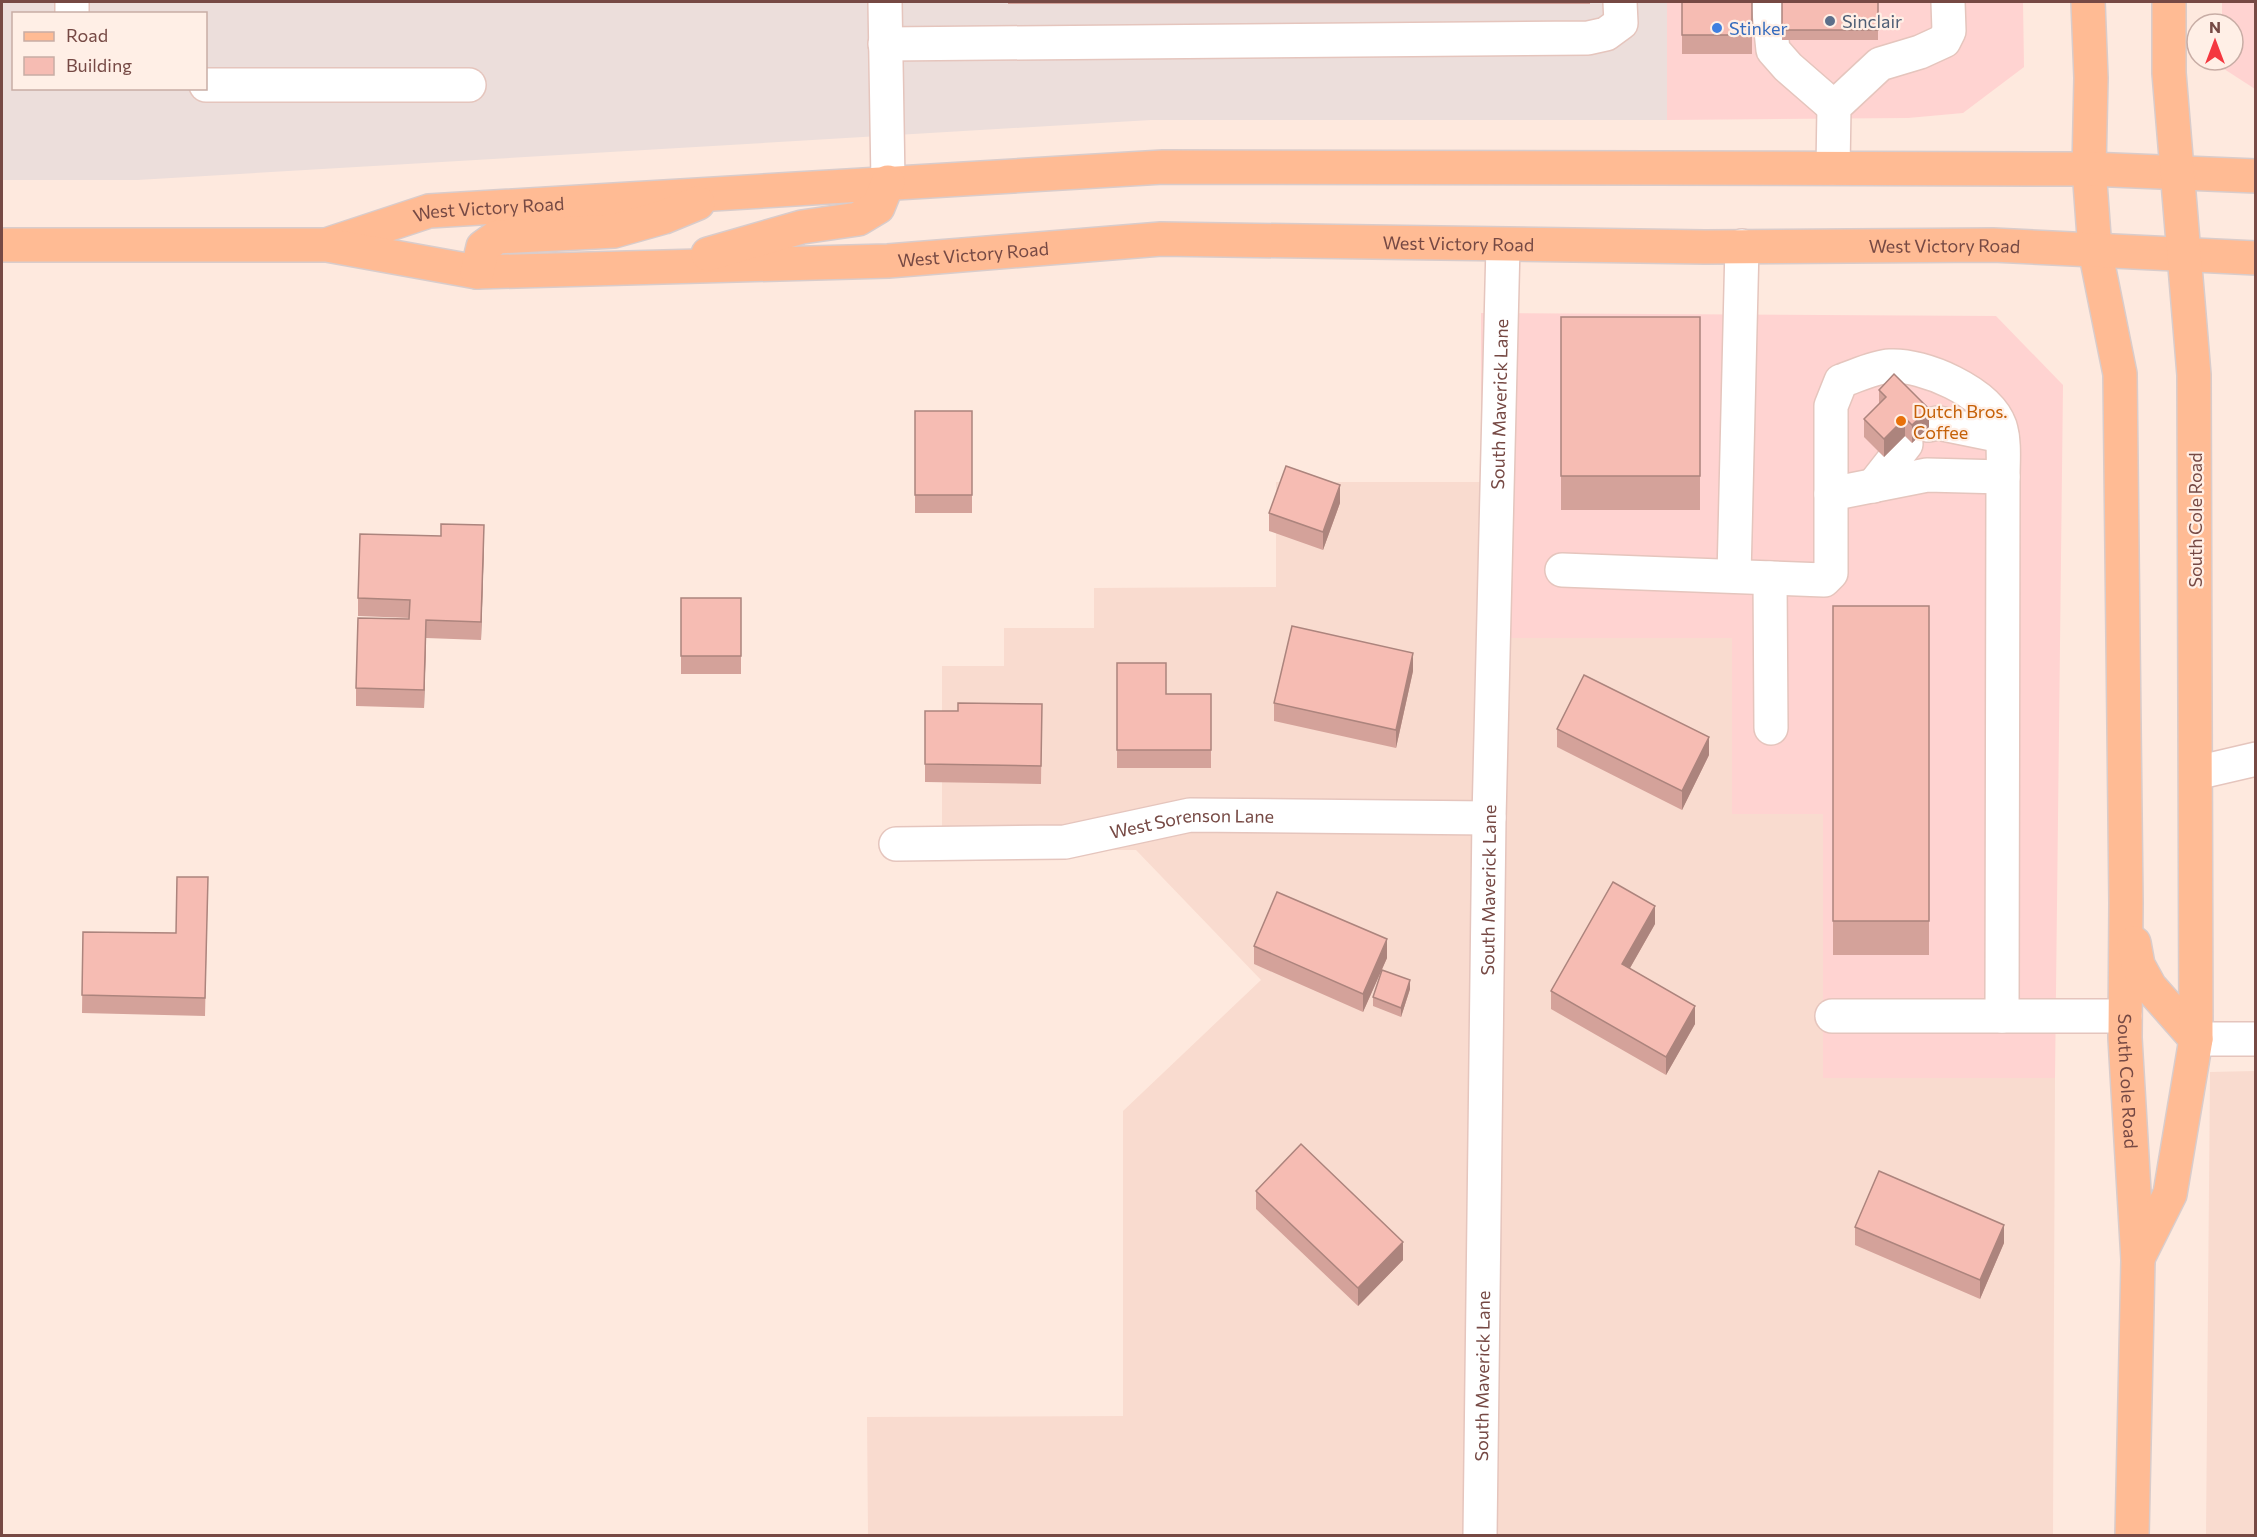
<svg xmlns="http://www.w3.org/2000/svg" width="2257" height="1537" viewBox="0 0 2257 1537" font-family="Commissioner,sans-serif">
	<style>
		.residential { fill: #f9dbcf }
		.commercial { fill: #ffd3d1 }
		.industrial { fill: #ecdedb; fill-rule: evenodd }
		.lines { fill: none; stroke-linecap: round; stroke-linejoin: round }
		.minor-casing { stroke: #e5c5bd; stroke-width: 36 }
		.major-casing { stroke: #d9cccb; stroke-width: 36 }
		.minor { stroke: #fff; stroke-width: 33 }
		.major { stroke: #ffbb94; stroke-width: 33 }
		.wall { fill: #d4a29a }
		.shaded-wall { fill: #ac847d }
		.building { fill: #f6bcb3; stroke: #ac847d; stroke-width: 1.5 }
		.service-dot { fill: #5c6f8a; stroke: #ffefe6; stroke-width: 2 }
		.shop-dot { fill: #3f7fe0; stroke: #ffefe6; stroke-width: 2 }
		.food-dot { fill: #e8710a; stroke: #ffefe6; stroke-width: 2 }
		.labels { text-anchor: middle; dominant-baseline: central; stroke-width: 4.5; stroke-linejoin: round; paint-order: stroke }
		.service-label { font-size: 18px; fill: #4e5e75; stroke: #ffefe6; text-anchor: start }
		.shop-label { font-size: 18px; fill: #366cbe; stroke: #ffefe6; text-anchor: start }
		.street-label { font-size: 18px; fill: #764944; stroke: #ffefe6 }
		.food-label { font-size: 18px; fill: #c56008; stroke: #ffefe6; text-anchor: start }
	</style>
	<rect width="100%" height="100%" fill="#fee9de"/>
	<path class="residential" d="M1276,482H1481L1482,638H1732V813L1823,814V1078H2055L2053,1535H868L867,1417L1123,1416V1111L1261,980L1136,850H942V666H1004V628H1094V588L1276,587Z
		M2255,1071V1535H2206L2210,1072Z"/>
	<path class="commercial" d="M1667,2H2023L2024,67L1963,113L1908,118L1667,120Z
		M2222,2H2255V89L2221,67V60H2233V24H2222Z
		M1481,313L1996,316L2063,385L2055,1078H1823V814H1732V638H1481Z"/>
	<path class="industrial" d="M2,2H1667V120H1151L137,180H2ZM14,14H206V88H14Z"/>
	<g class="lines">
		<g class="minor-casing">
			<g id="minor">
				<path d="M72,2V14"/>
				<path d="M885,2L888,182"/>
				<path d="M1768,2L1773,50L1788,67L1834,107"/>
				<path d="M885,44L1588,38L1606,34L1621,23L1620,2"/>
				<path d="M206,85H469"/>
				<path d="M1833,168L1834,107L1880,64L1920,52L1944,41L1949,31L1948,2"/>
				<path d="M1928,425L1938,423L2002,436"/>
				<path d="M1873,486L1906,444"/>
				<path d="M1831,494L1927,475L2003,477"/>
				<path d="M1562,570L1824,580L1831,573V406L1841,381C1856,376 1874,367 1890,366C1923,364 1988,392 2000,426C2005,442 2003,461 2003,477L2002,1016"/>
				<path d="M1734,576L1742,246"/>
				<path d="M1770,578L1771,728"/>
				<path d="M2196,773L2256,759"/>
				<path id="s1" d="M896,844L1065,842L1190,815L1489,818"/>
				<path d="M1832,1016H2125"/>
				<path d="M2196,1039H2256"/>
				<path id="s2" d="M1480,1536L1489,818L1503,245"/>
			</g>
		</g>
		<g class="major-casing">
			<g id="major">
				<path id="s3" d="M2088,2L2091,78L2089,169L2095,250L2120,374L2126,903L2125,1038L2138,1260L2132,1536"/>
				<path id="s4" d="M329,244L429,211L1163,167L2089,169L2256,176"/>
				<path id="s5" d="M2,245H327L477,272L888,261L1161,239L1705,247L1993,245L2256,258"/>
				<path d="M708,254L802,227L858,219L878,207L888,182"/>
				<path d="M477,272L483,247L497,237L614,231L664,217L698,203"/>
				<path d="M2134,943L2138,965L2150,987L2196,1039"/>
				<path d="M2138,1258L2170,1194L2196,1039L2194,375L2169,73V2"/>
			</g>
		</g>
		<use href="#minor" class="minor"/>
		<use href="#major" class="major"/>
	</g>
	<path class="wall" d="M1008,2H1590V4H1008Z
		M1682,2H1752V54H1682Z
		M1782,2H1878V40H1782Z
		M1561,317H1700V510H1561Z
		M1879,390L1929,427L1912,443L1905,436L1884,457L1864,437V419L1879,404Z
		M915,411H972V513H915Z
		M1340,503L1323,550L1269,531V513Z
		M484,543L481,640L426,638L424,708L356,706V688L410,618L358,616V598Z
		M681,598H741V674H681Z
		M1833,606H1929V955H1833Z
		M1117,663L1166,694H1211V768H1117Z
		M1413,671L1396,748L1274,721V703Z
		M1042,704L1041,784L925,782V711H958Z
		M1557,729L1709,755L1682,810L1557,747Z
		M208,877L205,1016L82,1013L83,932L176,933Z
		M1655,924L1630,968L1695,1024L1666,1075L1551,1009V991Z
		M1254,946L1387,958L1363,1012L1254,964Z
		M1410,989L1401,1017L1373,1006V997Z
		M1256,1191L1403,1260L1358,1306L1256,1209Z
		M1855,1227L2004,1243L1980,1299L1855,1245Z"/>
	<path class="shaded-wall" d="M1929,409V427L1912,443V425Z
		M1905,418V436L1884,457V439Z
		M1340,485V503L1323,550V532Z
		M484,525V543L481,640V622Z
		M426,620V638L424,708V690Z
		M1413,653V671L1396,748V730Z
		M1709,737V755L1682,810V791Z
		M1655,906V924L1622,982V964Z
		M1387,939V958L1363,1012V994Z
		M1410,980V989L1401,1017V1008Z
		M1695,1006V1024L1666,1075V1057Z
		M2004,1225V1243L1980,1299V1280Z
		M1403,1242V1260L1358,1306V1288Z"/>
	<path class="building" d="M1682,2H1752V35H1682Z
		M1782,2H1878V30H1782Z
		M1561,317H1700V476H1561Z
		M1894,374L1929,409L1912,425L1905,418L1884,439L1864,419L1886,397L1879,390Z
		M915,411H972V495H915Z
		M1286,466L1340,485L1323,532L1269,513Z
		M441,524L484,525L481,622L426,620L424,690L356,688L358,618L409,619L410,600L358,598L360,534L441,536Z
		M681,598H741V656H681Z
		M1833,606H1929V921H1833Z
		M1292,626L1413,653L1396,730L1274,703Z
		M1117,663H1166V694H1211V750H1117Z
		M1584,675L1709,737L1682,791L1557,729Z
		M958,703L1042,704L1041,766L925,764V711H958Z
		M177,877H208L205,998L82,995L83,932L176,933Z
		M1613,882L1655,906L1622,964L1695,1006L1666,1057L1551,991Z
		M1277,892L1387,939L1363,994L1254,946Z
		M1382,970L1410,980L1401,1008L1373,997Z
		M1301,1144L1403,1242L1358,1288L1256,1191Z
		M1879,1171L2004,1225L1980,1280L1855,1227Z"/>
	<circle class="service-dot" cx="1830" cy="21" r="6"/>
	<circle class="shop-dot" cx="1717" cy="28" r="6"/>
	<circle class="food-dot" cx="1901" cy="421" r="6"/>
	<g class="labels">
		<g class="service-label">
			<text x="1842" y="21">Sinclair</text>
		</g>
		<g class="shop-label">
			<text x="1729" y="28">Stinker</text>
		</g>
		<g class="street-label">
			<text stroke="none"><textPath href="#s4" startOffset="165">West Victory Road</textPath></text>
			<text stroke="none"><textPath href="#s5" startOffset="1460">West Victory Road</textPath></text>
			<text stroke="none"><textPath href="#s5" startOffset="1946">West Victory Road</textPath></text>
			<text stroke="none"><textPath href="#s5" startOffset="974">West Victory Road</textPath></text>
			<text stroke="none"><textPath href="#s2" startOffset="1132">South Maverick Lane</textPath></text>
			<text transform="translate(2195 520) rotate(-90)">South Cole Road</text>
			<text stroke="none"><textPath href="#s1" startOffset="298">West Sorenson Lane</textPath></text>
			<text stroke="none"><textPath href="#s2" startOffset="646">South Maverick Lane</textPath></text>
			<text stroke="none"><textPath href="#s3" startOffset="1082">South Cole Road</textPath></text>
			<text stroke="none"><textPath href="#s2" startOffset="160">South Maverick Lane</textPath></text>
		</g>
		<g class="food-label">
			<text x="1913" y="411">Dutch Bros.<tspan x="1913" dy="21">Coffee</tspan></text>
		</g>
	</g>
	<rect width="2257" height="1537" fill="none" stroke="#764944" stroke-width="6"/>
	<rect x="12" y="12" width="195" height="78" fill="#ffefe6" stroke="#c8ada5" stroke-width="1.5"/>
	<rect x="24" y="32" width="30" height="9" fill="#ffbb94" stroke="#c8ada5" stroke-width="1.5"/>
	<text x="66" y="42" font-size="18" fill="#764944">Road</text>
	<rect x="24" y="57" width="30" height="18" fill="#f6bcb3" stroke="#c8ada5" stroke-width="1.5"/>
	<text x="66" y="72" font-size="18" fill="#764944">Building</text>
	<g transform="translate(2215 42)"><circle r="28" fill="#ffefe6" stroke="#c8ada5" stroke-width="1.5"/>
	<path d="M0-4.5L10 22L0 15L-10 22Z" fill="#f4373f"/>
	<text y="-9" font-size="16" font-weight="bold" text-anchor="middle" fill="#764944">N</text>
	</g>
</svg>
